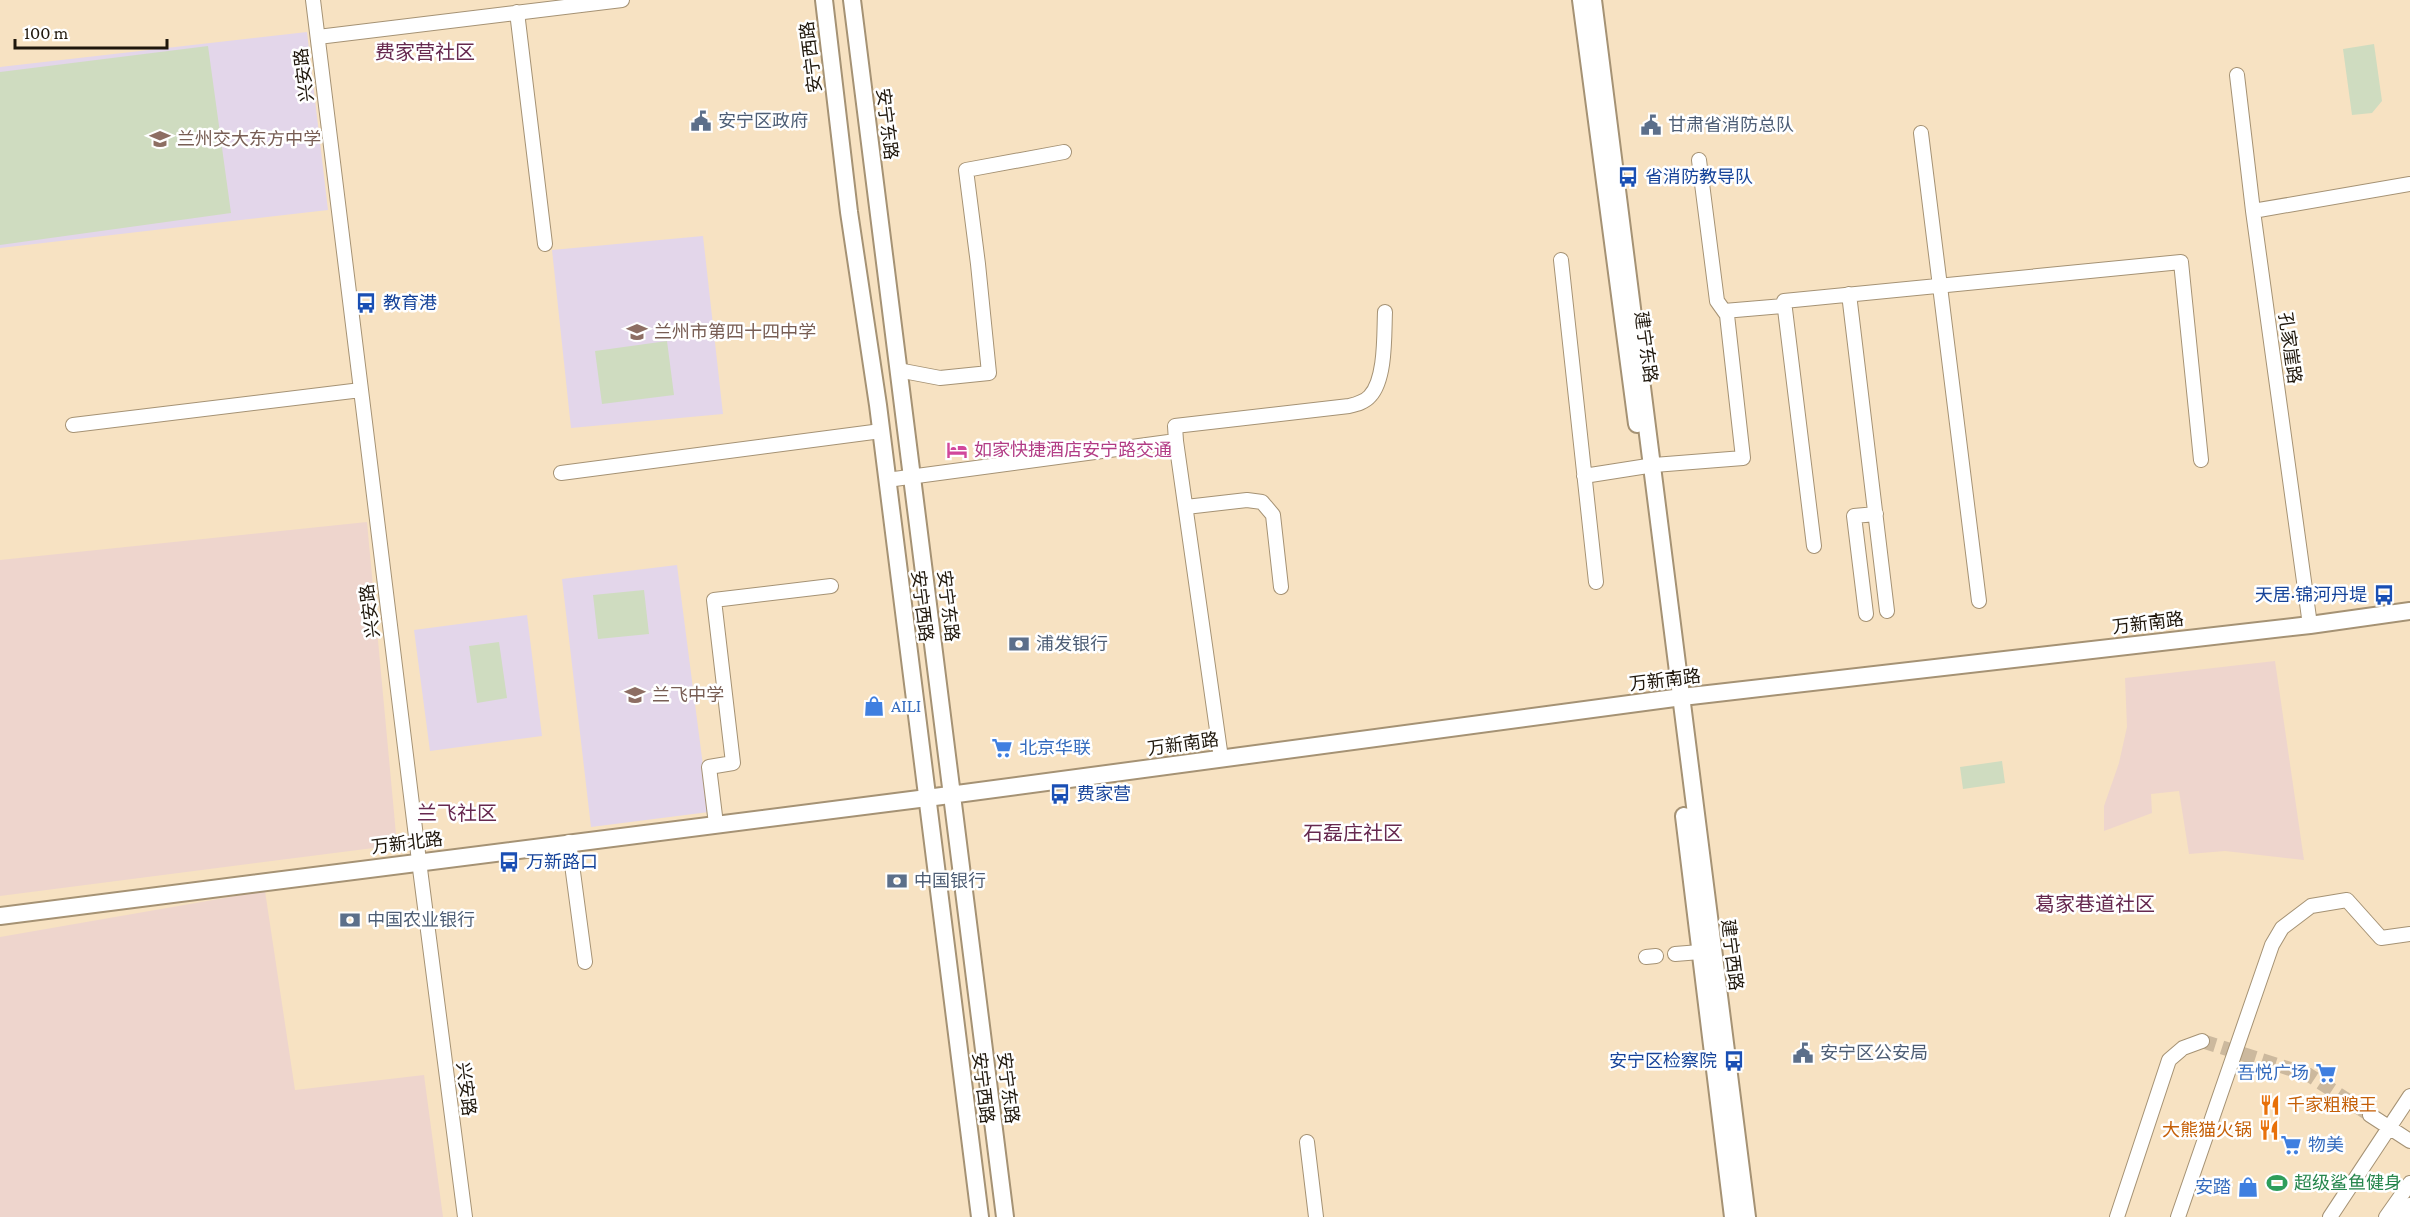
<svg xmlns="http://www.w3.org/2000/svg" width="2410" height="1217" viewBox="0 0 2410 1217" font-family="'Crimson Pro','Noto Sans SC',serif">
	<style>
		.industrial { fill: #eed5cd }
		.education { fill: #e3d6ea }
		.green { fill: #cfdcc0 }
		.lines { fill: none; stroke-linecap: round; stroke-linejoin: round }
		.minor-tunnel { stroke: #ccb99e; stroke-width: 14; stroke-dasharray: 14 7; stroke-linecap: butt }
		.minor-casing { stroke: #a59274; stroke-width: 16 }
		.major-casing { stroke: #a59274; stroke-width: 20 }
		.minor { stroke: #fff; stroke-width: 14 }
		.major { stroke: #fff; stroke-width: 16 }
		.labels { text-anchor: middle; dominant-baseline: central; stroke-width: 5; stroke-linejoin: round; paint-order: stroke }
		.street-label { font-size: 18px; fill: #1f170c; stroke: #fff }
		.service-label { font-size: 18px; fill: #4e5e75; stroke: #fff; text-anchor: start }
		.education-label { font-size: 18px; fill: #785e54; stroke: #fff; text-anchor: start }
		.transit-label { font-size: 18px; fill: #164399; stroke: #fff; text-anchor: start }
		.hotel-label { font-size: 18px; fill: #b23c85; stroke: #fff; text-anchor: start }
		.shop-label { font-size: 18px; fill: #366cbe; stroke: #fff; text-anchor: start }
		.food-label { font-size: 18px; fill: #c56008; stroke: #fff; text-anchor: start }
		.leisure-label { font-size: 18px; fill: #27864d; stroke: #fff; text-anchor: start }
		.neighbourhood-label { font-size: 20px; fill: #66294f; stroke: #fff }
	</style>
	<rect width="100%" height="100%" fill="#f7e2c2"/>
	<path class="industrial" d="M367,522L397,845L0,896V560Z
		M2275,661L2304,860L2225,851L2189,854L2179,791L2151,794L2152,813L2104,831V806L2119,763L2127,727L2125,678Z
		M265,891L295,1090L424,1075L443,1217H0V937Z"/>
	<path class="education" d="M307,32L328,210L0,248V67Z
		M703,236L723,414L571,428L552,250Z
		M677,565L709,812L591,827L562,579Z
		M527,615L542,736L430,751L414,630Z"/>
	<path class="green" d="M2374,44L2382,101L2372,113L2352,115L2343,49Z
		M208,46L231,213L0,245V72Z
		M667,341L674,395L602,404L595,351Z
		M644,590L649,634L598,639L593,595Z
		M499,642L507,698L477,703L469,646Z
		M2002,761L2005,783L1963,789L1960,767Z"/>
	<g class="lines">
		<path class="minor-tunnel" d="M2202,1041L2309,1075L2370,1115"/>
		<g class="minor-casing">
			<path id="minor" d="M313,0L419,861L465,1217
				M517,12L545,244
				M318,37L622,0
				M2237,75L2253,211L2310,625
				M1921,133L1979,601
				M2253,211L2410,184
				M1561,260L1596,582
				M1849,294L1887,611
				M1724,311L1784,306
				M898,370L940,378L989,373L978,264L966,170L1064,152
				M73,425L361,390
				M1176,441L1175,426L1349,406C1357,404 1365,402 1370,396C1386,379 1384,334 1385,312
				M561,473L881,431
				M1584,476L1654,465L1743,458L1727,315L1717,301L1699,160
				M887,480L1176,441L1221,758
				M1186,507L1247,500L1262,502L1273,515L1281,587
				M1814,546L1784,301L2181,262L2201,460
				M1866,614L1854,516L1876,514
				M716,824L709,767L733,763L714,600L831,586
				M569,842L585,962
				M1675,954L1700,952
				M1646,957L1656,956
				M2370,1115L2410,1141
				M1307,1142L1316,1217
				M2117,1217L2169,1060L2183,1048L2202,1041
				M2178,1217L2272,945L2282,928L2311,906L2347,900L2381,938L2410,934
				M2330,1217L2410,1096
				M2386,1217L2410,1183"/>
		</g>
		<g class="major-casing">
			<path id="major" d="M824,0L849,212L878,405L980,1217
				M852,0L1005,1217
				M1581,0L1637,424
				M1593,0C1646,405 1694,811 1747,1217
				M1684,816L1733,1217
				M0,916L927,798L1682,697L2310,625L2410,611
				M2402,1217L2410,1206"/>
		</g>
		<use href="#minor" class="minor"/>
		<use href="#major" class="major"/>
	</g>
	<defs>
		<g id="civic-bare" transform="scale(1.62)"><path d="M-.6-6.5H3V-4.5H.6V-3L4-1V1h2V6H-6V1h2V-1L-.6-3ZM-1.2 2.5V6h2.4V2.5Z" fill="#5c6f8a" stroke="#fff" stroke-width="2.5" paint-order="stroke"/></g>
		<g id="school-bare" transform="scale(1.62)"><path d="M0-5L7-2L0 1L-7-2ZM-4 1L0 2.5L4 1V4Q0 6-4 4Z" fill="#8d6e63" stroke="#fff" stroke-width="2.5" paint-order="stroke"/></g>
		<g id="bus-bare" transform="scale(1.62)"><path d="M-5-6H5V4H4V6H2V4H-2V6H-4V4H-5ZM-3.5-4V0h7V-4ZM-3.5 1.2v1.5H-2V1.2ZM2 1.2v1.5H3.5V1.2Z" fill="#1a4fb4" stroke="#fff" stroke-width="2.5" paint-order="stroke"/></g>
		<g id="hotel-bare" transform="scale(1.62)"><path d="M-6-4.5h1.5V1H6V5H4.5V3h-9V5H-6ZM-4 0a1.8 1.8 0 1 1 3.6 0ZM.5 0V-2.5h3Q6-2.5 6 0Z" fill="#d1479c" stroke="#fff" stroke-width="2.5" paint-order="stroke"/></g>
		<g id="bank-bare" transform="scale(1.62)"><path d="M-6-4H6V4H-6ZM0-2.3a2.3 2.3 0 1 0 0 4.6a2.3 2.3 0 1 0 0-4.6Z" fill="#5c6f8a" stroke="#fff" stroke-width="2.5" paint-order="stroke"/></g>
		<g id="shop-bare" transform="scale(1.62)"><path d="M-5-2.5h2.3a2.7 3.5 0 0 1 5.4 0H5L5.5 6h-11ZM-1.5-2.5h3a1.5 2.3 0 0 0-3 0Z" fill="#3f7fe0" stroke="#fff" stroke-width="2.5" paint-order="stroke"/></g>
		<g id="supermarket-bare" transform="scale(1.62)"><path d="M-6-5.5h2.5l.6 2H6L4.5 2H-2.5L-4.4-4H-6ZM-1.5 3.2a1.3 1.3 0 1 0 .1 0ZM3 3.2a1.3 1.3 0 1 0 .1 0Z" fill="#3f7fe0" stroke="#fff" stroke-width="2.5" paint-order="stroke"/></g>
		<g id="restaurant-bare" transform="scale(1.62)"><path d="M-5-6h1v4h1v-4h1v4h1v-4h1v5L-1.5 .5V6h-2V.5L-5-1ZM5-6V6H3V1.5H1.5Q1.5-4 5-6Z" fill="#e8710a" stroke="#fff" stroke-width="2.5" paint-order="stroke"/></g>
		<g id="stadium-bare" transform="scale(1.62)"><path d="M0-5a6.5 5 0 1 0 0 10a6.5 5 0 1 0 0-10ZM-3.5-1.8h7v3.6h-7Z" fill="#2e9e5b" stroke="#fff" stroke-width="2.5" paint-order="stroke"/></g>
	</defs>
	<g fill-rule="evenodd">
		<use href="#civic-bare" x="701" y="121"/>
		<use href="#civic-bare" x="1651" y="125"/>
		<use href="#school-bare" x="160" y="139"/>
		<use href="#bus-bare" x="1628" y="177"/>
		<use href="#bus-bare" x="366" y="303"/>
		<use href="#school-bare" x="637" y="332"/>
		<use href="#hotel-bare" x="957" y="450"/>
		<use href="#bus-bare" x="2384" y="595"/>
		<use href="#bank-bare" x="1019" y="644"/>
		<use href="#school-bare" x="635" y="695"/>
		<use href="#shop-bare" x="874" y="706"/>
		<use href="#supermarket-bare" x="1002" y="748"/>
		<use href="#bus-bare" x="1060" y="794"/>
		<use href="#bus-bare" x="509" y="862"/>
		<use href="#bank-bare" x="897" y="881"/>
		<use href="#bank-bare" x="350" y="920"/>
		<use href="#civic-bare" x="1803" y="1053"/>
		<use href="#bus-bare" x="1734" y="1061"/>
		<use href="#supermarket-bare" x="2326" y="1073"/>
		<use href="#restaurant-bare" x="2270" y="1105"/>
		<use href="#restaurant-bare" x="2269" y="1130"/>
		<use href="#supermarket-bare" x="2291" y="1145"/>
		<use href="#stadium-bare" x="2277" y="1183"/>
		<use href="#shop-bare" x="2248" y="1187"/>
	</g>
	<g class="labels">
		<g class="street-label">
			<text transform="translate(811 57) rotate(-97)">安宁西路</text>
			<text transform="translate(304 75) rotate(-97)">兴安路</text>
			<text transform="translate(887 124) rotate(83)">安宁东路</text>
			<text transform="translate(1646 347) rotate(82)">建宁东路</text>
			<text transform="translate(2290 348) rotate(82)">孔家崖路</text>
			<text transform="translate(922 606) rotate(83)">安宁西路</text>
			<text transform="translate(948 606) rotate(83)">安宁东路</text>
			<text transform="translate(370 611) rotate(-97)">兴安路</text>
			<text transform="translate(2148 623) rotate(-7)">万新南路</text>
			<text transform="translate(1665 680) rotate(-7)">万新南路</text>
			<text transform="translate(1183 744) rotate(-8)">万新南路</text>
			<text transform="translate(407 843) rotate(-7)">万新北路</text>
			<text transform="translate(1732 955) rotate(83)">建宁西路</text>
			<text transform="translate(983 1088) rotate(83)">安宁西路</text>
			<text transform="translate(1008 1088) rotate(83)">安宁东路</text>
			<text transform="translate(466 1089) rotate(83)">兴安路</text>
		</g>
		<g class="service-label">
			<text x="718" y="121">安宁区政府</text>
			<text x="1668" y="125">甘肃省消防总队</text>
			<text x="1036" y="644">浦发银行</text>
			<text x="914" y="881">中国银行</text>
			<text x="367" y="920">中国农业银行</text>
			<text x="1820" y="1053">安宁区公安局</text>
		</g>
		<g class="education-label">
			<text x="177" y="139">兰州交大东方中学</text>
			<text x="654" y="332">兰州市第四十四中学</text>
			<text x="652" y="695">兰飞中学</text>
		</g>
		<g class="transit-label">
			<text x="1645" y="177">省消防教导队</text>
			<text x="383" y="303">教育港</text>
			<text x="2367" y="595" text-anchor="end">天居·锦河丹堤</text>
			<text x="1077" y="794">费家营</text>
			<text x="526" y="862">万新路口</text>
			<text x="1717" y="1061" text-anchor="end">安宁区检察院</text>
		</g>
		<g class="hotel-label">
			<text x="974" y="450">如家快捷酒店安宁路交通</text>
		</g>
		<g class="shop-label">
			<text x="891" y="706">AILI</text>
			<text x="1019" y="748">北京华联</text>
			<text x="2309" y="1073" text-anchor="end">吾悦广场</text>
			<text x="2308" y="1145">物美</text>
			<text x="2231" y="1187" text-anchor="end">安踏</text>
		</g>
		<g class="food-label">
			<text x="2287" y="1105">千家粗粮王</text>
			<text x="2252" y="1130" text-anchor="end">大熊猫火锅</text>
		</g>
		<g class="leisure-label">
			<text x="2294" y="1183">超级鲨鱼健身</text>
		</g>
		<g class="neighbourhood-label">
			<text x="425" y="52">费家营社区</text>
			<text x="457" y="813">兰飞社区</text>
			<text x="1353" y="833">石磊庄社区</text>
			<text x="2095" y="904">葛家巷道社区</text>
		</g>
	</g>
	<path d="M15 39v9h152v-9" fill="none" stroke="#1f170c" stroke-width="3"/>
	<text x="24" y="39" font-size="18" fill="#1f170c" stroke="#ffffff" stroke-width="4.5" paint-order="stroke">100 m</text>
</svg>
